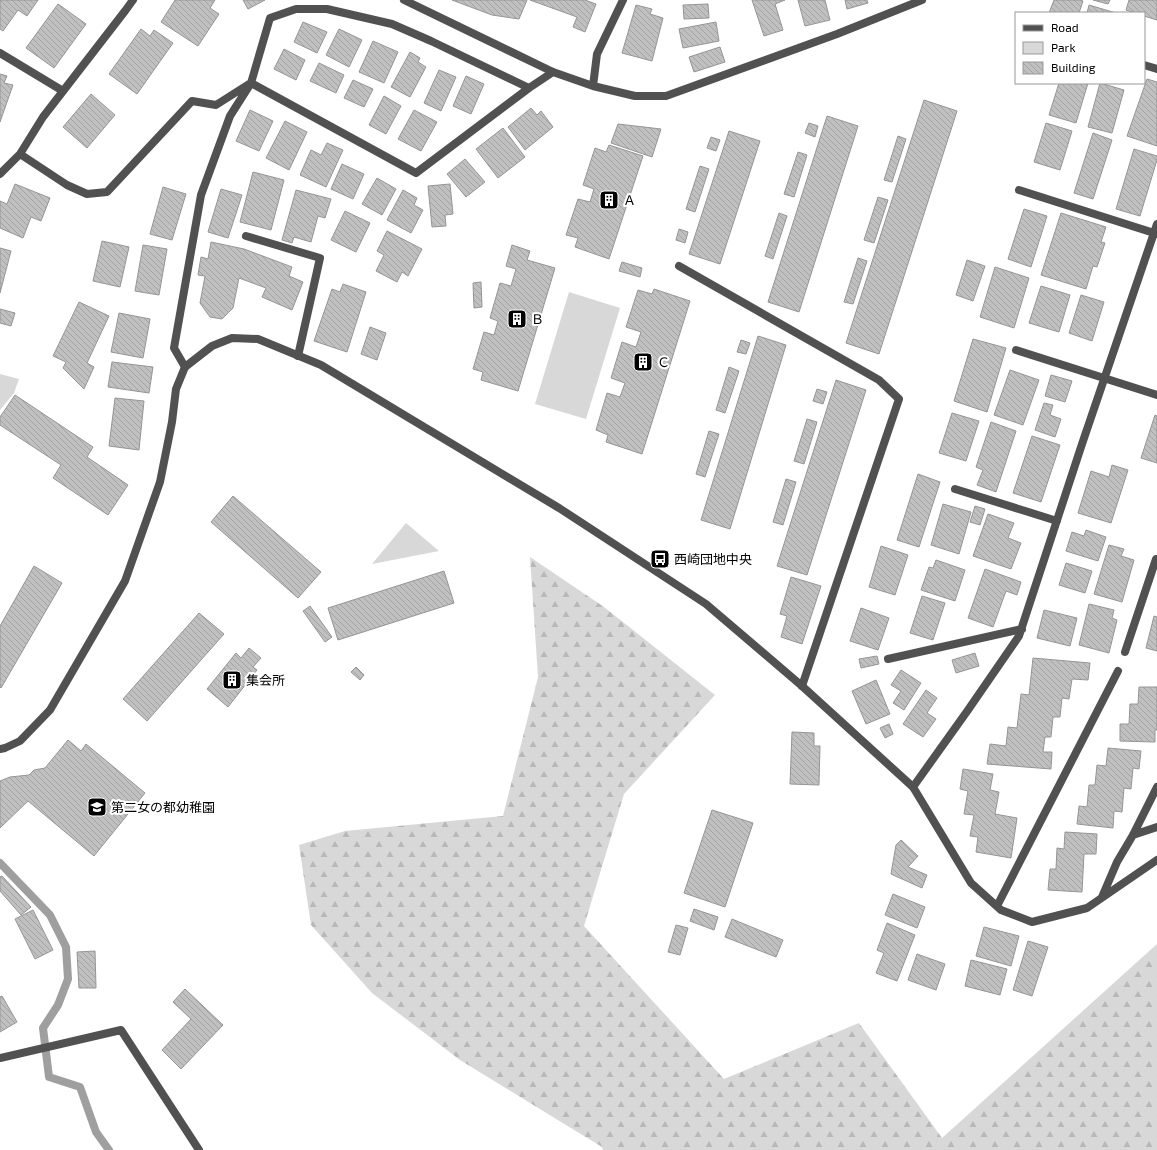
<svg xmlns="http://www.w3.org/2000/svg" width="1157" height="1150" viewBox="0 0 1157 1150" font-family="'Exo 2','Noto Sans JP',sans-serif">
	<style>
		.green { fill: #d8d8d8 }
		.forest { fill: url(#forest-firs) }
		.lines { fill: none; stroke-linecap: round; stroke-linejoin: round }
		.stream { stroke: #9f9f9f; stroke-width: 8 }
		.building { fill: url(#building-back-hatch); stroke: #959595 }
		.minor { stroke: #515151; stroke-width: 8 }
		.tertiary { stroke: #515151; stroke-width: 8 }
		.labels { text-anchor: middle; dominant-baseline: central; stroke-width: 4; stroke-linejoin: round; paint-order: stroke }
		.poi-label { font-size: 13px; fill: #000; stroke: #fff; text-anchor: start }
	</style>
	<defs>
		<pattern id="forest-firs" width="22" height="20" patternUnits="userSpaceOnUse"><rect width="22" height="20" fill="#d8d8d8"/><path d="M5 1l3.5 6h-7zM16 11l3.5 6h-7z" fill="#b8b8b8"/></pattern>
		<pattern id="building-back-hatch" width="6" height="6" patternUnits="userSpaceOnUse"><rect width="6" height="6" fill="#c0c0c0"/><path d="M-1 5l2 2M0 0l6 6M5-1l2 2" fill="none" stroke="#a3a3a3"/></pattern>
	</defs>
	<rect width="100%" height="100%" fill="#fff"/>
	<path class="green" d="M569,292L620,308L586,419L535,404Z
		M0,374L19,379L14,393L0,410Z
		M406,523L439,551L372,564Z"/>
	<path class="forest" d="M530,557L604,607L715,695L624,794L584,926L724,1079L859,1023L942,1138L1157,944V1150H603L602,1147L460,1060L372,993L311,925L299,845L345,831L503,816L538,677Z"/>
	<g class="lines">
		<path class="stream" d="M0,863L50,915L66,947L68,979L58,1005L43,1028L49,1077L80,1087L96,1132L109,1150"/>
	</g>
	<path class="building" d="M0,0H38L27,16L18,10L3,31L0,29Z
		M175,0H215L210,8L219,14L198,46L161,22Z
		M243,0H265L248,9Z
		M452,0H527L519,19L492,15Z
		M530,0H585L596,4L585,32L573,27L577,17Z
		M752,0H785L775,4L783,30L764,36Z
		M798,0H825L830,20L805,26Z
		M845,0H867L868,3L847,9Z
		M1054,0H1081L1083,1L1079,13H1049Z
		M1093,0H1110L1108,4Z
		M1129,0H1157V20L1144,16V13H1136L1126,10Z
		M58,4L86,24L54,68L26,48Z
		M708,4L709,18L684,19L683,5Z
		M636,5L652,9L650,14L663,18L652,61L622,53Z
		M1089,5L1116,13H1087Z
		M303,22L327,32L317,53L294,42Z
		M716,22L719,41L683,48L679,29Z
		M141,29L150,36L154,30L173,43L137,94L109,74Z
		M339,29L362,40L349,67L326,55Z
		M373,41L398,52L384,83L359,72Z
		M720,47L725,62L694,72L689,57Z
		M284,49L305,60L296,80L274,69Z
		M410,52L420,58L418,62L426,67L410,97L391,87Z
		M319,63L344,75L336,93L310,81Z
		M439,70L456,77L441,111L424,103Z
		M0,74L7,76L4,83L13,85L0,122Z
		M466,76L484,84L471,114L453,106Z
		M1147,79L1157,82V146L1127,136Z
		M353,80L373,89L364,107L344,98Z
		M1059,83H1088L1076,123L1049,115Z
		M1100,83L1124,90L1112,133L1088,127Z
		M91,94L115,115L87,148L63,127Z
		M384,96L401,106L386,134L369,125Z
		M924,100L957,111L879,354L846,343Z
		M531,108L537,115L541,111L553,127L525,150L508,127Z
		M250,110L273,121L259,151L236,141Z
		M414,110L437,122L421,151L398,139Z
		M827,116L858,126L799,312L768,302Z
		M285,121L307,132L289,170L266,158Z
		M809,123L818,126L815,137L805,133Z
		M1046,123L1072,131L1060,170L1034,162Z
		M618,124L661,129L652,157L611,143Z
		M503,128L525,157L498,178L476,149Z
		M729,131L760,141L720,264L689,254Z
		M1093,133L1112,140L1093,199L1074,193Z
		M898,136L906,139L892,182L884,180Z
		M711,137L720,140L716,151L707,148Z
		M327,143L343,150L326,187L300,175L311,150L321,155Z
		M609,145L643,156L609,259L575,247L578,238L566,235L578,199L590,202L594,189L583,185L595,148L606,152Z
		M1134,149L1157,156V160L1140,216L1116,209Z
		M798,152L807,155L794,197L784,194Z
		M465,159L485,182L466,197L447,174Z
		M342,164L364,174L353,199L331,189Z
		M700,166L709,169L695,212L686,209Z
		M253,172L284,180L271,230L240,222Z
		M377,178L396,189L382,215L362,204Z
		M15,184L50,198L41,221L31,217L23,238L0,228V201L7,204Z
		M450,184L453,214L445,215L446,226L432,227L428,186Z
		M163,187L186,194L172,240L150,234Z
		M221,189L242,195L228,238L208,232Z
		M296,190L331,199L325,218L318,216L311,242L294,237L292,243L282,240Z
		M403,190L417,198L414,205L423,210L411,233L387,220Z
		M878,197L888,200L874,243L864,240Z
		M1024,209L1047,216L1031,267L1008,259Z
		M345,211L370,223L356,252L331,240Z
		M779,213L787,216L773,259L765,256Z
		M1061,213L1106,227L1101,242L1105,243L1097,267L1093,266L1086,289L1041,275Z
		M679,229L688,232L685,243L676,240Z
		M387,231L422,249L408,276L402,272L397,282L376,271L384,255L377,251Z
		M102,241L129,247L120,287L93,281Z
		M211,242L244,249L292,267L289,276L303,282L292,310L262,297L266,288L239,278L233,308L222,319L210,317L200,303L205,276L198,275L201,257L208,259Z
		M143,245L167,249L159,295L135,291Z
		M512,245L530,251L527,260L555,268L518,391L481,380L483,372L473,369L484,332L494,335L498,321L490,318L500,283L511,286L516,269L506,266Z
		M0,248L11,251L0,293Z
		M858,258L867,261L853,304L844,302Z
		M967,260L985,266L973,301L956,295Z
		M622,262L642,268L640,277L619,271Z
		M995,267L1029,278L1014,328L980,317Z
		M481,282L482,307L474,308L473,283Z
		M343,284L366,292L347,352L314,341L332,289L340,292Z
		M1041,286L1070,295L1059,332L1029,323Z
		M654,289L690,301L642,454L606,442L608,435L596,430L607,393L620,397L625,383L611,378L622,342L636,347L641,332L626,327L638,290L652,294Z
		M1081,295L1104,302L1092,341L1069,333Z
		M79,302L109,316L87,363L94,367L84,389L63,368L66,362L53,356Z
		M0,309L15,313L11,326L0,323Z
		M119,313L150,319L143,358L111,352Z
		M370,327L386,333L377,360L361,354Z
		M758,336L786,345L730,529L701,520Z
		M973,339L1006,348L987,412L954,401Z
		M741,340L750,343L746,354L737,352Z
		M112,362L153,367L149,393L108,387Z
		M729,367L739,371L725,413L716,410Z
		M1010,370L1039,380L1023,425L994,415Z
		M1051,375L1072,381L1065,402L1045,396Z
		M836,380L866,390L807,575L777,566Z
		M817,389L827,392L823,404L813,401Z
		M15,395L93,447L87,457L128,485L108,515L53,478L61,465L0,425V417Z
		M115,398L144,401L139,450L109,446Z
		M1044,403L1053,405L1050,415L1061,419L1055,437L1035,430Z
		M952,413L979,421L966,461L939,453Z
		M1155,415L1157,416V463L1141,458Z
		M807,419L817,422L804,464L794,461Z
		M991,422L1016,431L996,492L977,485L983,470L976,467Z
		M709,431L719,434L705,477L696,474Z
		M1032,436L1060,445L1041,502L1013,493Z
		M1112,465L1128,470L1111,523L1078,513L1091,471L1109,477Z
		M918,474L940,482L919,547L897,540Z
		M786,479L796,482L783,525L773,522Z
		M233,496L321,572L298,598L211,522Z
		M943,504L971,512L959,554L931,545Z
		M975,506L985,509L980,525L970,522Z
		M988,514L1014,523L1008,538L1021,543L1011,569L973,556Z
		M1086,530L1106,537L1098,561L1066,551L1072,532L1084,536Z
		M1109,545L1124,549L1121,556L1134,560L1122,602L1094,594Z
		M881,546L908,555L895,595L869,587Z
		M936,560L965,570L955,601L921,590L929,567L933,568Z
		M1066,563L1092,571L1085,593L1059,585Z
		M34,566L62,583L1,688L0,687V626Z
		M985,569L1021,582L1017,595L1006,591L993,627L968,618Z
		M444,571L454,603L338,640L328,608Z
		M791,577L821,586L802,644L781,637L787,616L780,614Z
		M922,596L945,603L933,640L910,633Z
		M1089,604L1114,610L1112,618L1117,620L1109,653L1079,645Z
		M310,606L332,637L325,642L303,611Z
		M861,608L889,618L878,650L850,641Z
		M1044,610L1077,618L1070,646L1037,638Z
		M199,613L224,634L147,721L123,699Z
		M1154,616L1157,617V651L1146,648Z
		M249,648L261,658L253,667L257,670L228,707L207,689L236,653L241,658Z
		M975,653L979,666L956,673L952,660Z
		M877,656L879,664L861,668L859,659Z
		M1033,658L1090,663L1088,680L1072,679L1069,699L1062,698L1060,717H1053L1051,737H1045L1043,752H1052L1051,769L987,764L990,744L1006,746L1008,727L1017,728L1021,694L1029,695Z
		M356,667L364,675L360,680L351,672Z
		M901,670L921,683L904,710L893,703L901,691L891,685Z
		M876,680L890,714L866,724L852,691Z
		M1139,687H1157V730H1155V742L1120,741V724H1129L1130,704H1138Z
		M926,690L937,698L927,713L936,719L923,737L903,724Z
		M889,724L893,734L885,738L880,728Z
		M792,732L814,733V746H820L819,785L790,784Z
		M68,740L81,751L86,744L145,793L94,856L28,801L0,828V781L10,777L29,775L34,770L45,768Z
		M1108,748L1141,751L1139,769L1133,768L1131,789L1124,788L1122,812L1114,811L1113,828L1077,824L1079,806L1087,807L1089,785H1095L1097,765L1106,766Z
		M963,769L993,774L990,790L999,792L995,814L1017,818L1011,858L976,852L978,837L970,836L974,815L964,814L968,791L960,789Z
		M712,810L753,823L725,907L684,893Z
		M1065,832L1097,834L1096,854H1084L1082,892L1048,890L1050,869H1056L1057,848L1064,849Z
		M901,840L918,856L908,867L927,875L922,888L891,874L896,845Z
		M2,876L31,907L21,915L0,891V877Z
		M893,894L925,907L917,928L885,915Z
		M694,909L718,917L714,930L690,921Z
		M33,910L53,950L35,959L15,919Z
		M732,919L783,940L776,957L725,937Z
		M887,923L915,935L897,981L876,973L884,953L877,950Z
		M676,925L688,928L680,955L668,952Z
		M984,927L1019,936L1011,966L976,956Z
		M1028,941L1048,947L1032,996L1013,990Z
		M95,951L96,988H79L77,952Z
		M917,954L945,964L936,990L908,980Z
		M971,960L1007,969L1000,995L965,986Z
		M185,989L223,1025L181,1069L162,1050L191,1019L173,1002Z
		M2,996L17,1022L0,1032V997Z"/>
	<g class="lines">
		<path class="minor" d="M404,0L553,72L593,86L635,96H666L837,34L922,0
			M0,53L63,91
			M1144,65L1157,69
			M251,83L416,173L529,88L553,72
			M593,86L597,54L623,0
			M20,154L67,185L87,194L107,192L192,101L216,105L249,84
			M0,174L20,154L43,117L125,11L133,0
			M1019,190L1157,234
			M1157,224L1082,444L1019,636L968,710L913,787L971,883L1001,910L1032,922L1087,908L1157,860
			M246,236L320,258L298,356
			M679,266L879,380L899,399L802,686
			M1016,350L1157,395
			M185,367L174,348L201,195L230,116L251,83L270,18L296,9H327L392,24L431,41L529,88
			M955,489L1057,521
			M1125,652L1156,559
			M888,659L1022,629
			M1133,835L1157,827
			M1102,897L1117,862L1133,835L1157,787
			M997,906L1118,671
			M0,1058L121,1030L199,1150"/>
		<path class="tertiary" d="M0,749L5,748L20,741L50,710L125,581L160,482L172,422L176,389L185,367L212,346L232,338L258,339L321,365L559,508L706,604L802,686L913,787"/>
	</g>
	<defs>
		<g id="building-square" transform="scale(1)"><rect x="-9" y="-9" width="18" height="18" rx="4" fill="#000" stroke="#fff"/><path d="M-4-6H4V6H1V3H-1V6H-4ZM-2.5-4.3h1.7v1.8h-1.7ZM.8-4.3h1.7v1.8H.8ZM-2.5-1h1.7V.8h-1.7ZM.8-1h1.7V.8H.8Z" fill="#fff"/></g>
		<g id="bus-square" transform="scale(1)"><rect x="-9" y="-9" width="18" height="18" rx="4" fill="#000" stroke="#fff"/><path d="M-5-6H5V4H4V6H2V4H-2V6H-4V4H-5ZM-3.5-4V0h7V-4ZM-3.5 1.2v1.5H-2V1.2ZM2 1.2v1.5H3.5V1.2Z" fill="#fff"/></g>
		<g id="school-square" transform="scale(1)"><rect x="-9" y="-9" width="18" height="18" rx="4" fill="#000" stroke="#fff"/><path d="M0-5L7-2L0 1L-7-2ZM-4 1L0 2.5L4 1V4Q0 6-4 4Z" fill="#fff"/></g>
	</defs>
	<g fill-rule="evenodd">
		<use href="#building-square" x="609" y="200"/>
		<use href="#building-square" x="517" y="319"/>
		<use href="#building-square" x="643" y="362"/>
		<use href="#bus-square" x="660" y="559"/>
		<use href="#building-square" x="232" y="680"/>
		<use href="#school-square" x="97" y="807"/>
	</g>
	<g class="labels">
		<g class="poi-label">
			<text x="623" y="200">Ａ</text>
			<text x="531" y="319">Ｂ</text>
			<text x="657" y="362">Ｃ</text>
			<text x="674" y="559">西崎団地中央</text>
			<text x="246" y="680">集会所</text>
			<text x="111" y="807">第二女の都幼稚園</text>
		</g>
	</g>
	<rect x="1015" y="12" width="130" height="72" fill="#ffffff" stroke="#999999"/>
	<rect x="1023" y="25" width="20" height="6" fill="#515151" stroke="#999999"/>
	<text x="1051" y="32" font-size="12" fill="#000000">Road</text>
	<rect x="1023" y="42" width="20" height="12" fill="#d8d8d8" stroke="#999999"/>
	<text x="1051" y="52" font-size="12" fill="#000000">Park</text>
	<rect x="1023" y="62" width="20" height="12" fill="url(#building-back-hatch)" stroke="#999999"/>
	<text x="1051" y="72" font-size="12" fill="#000000">Building</text>
</svg>
